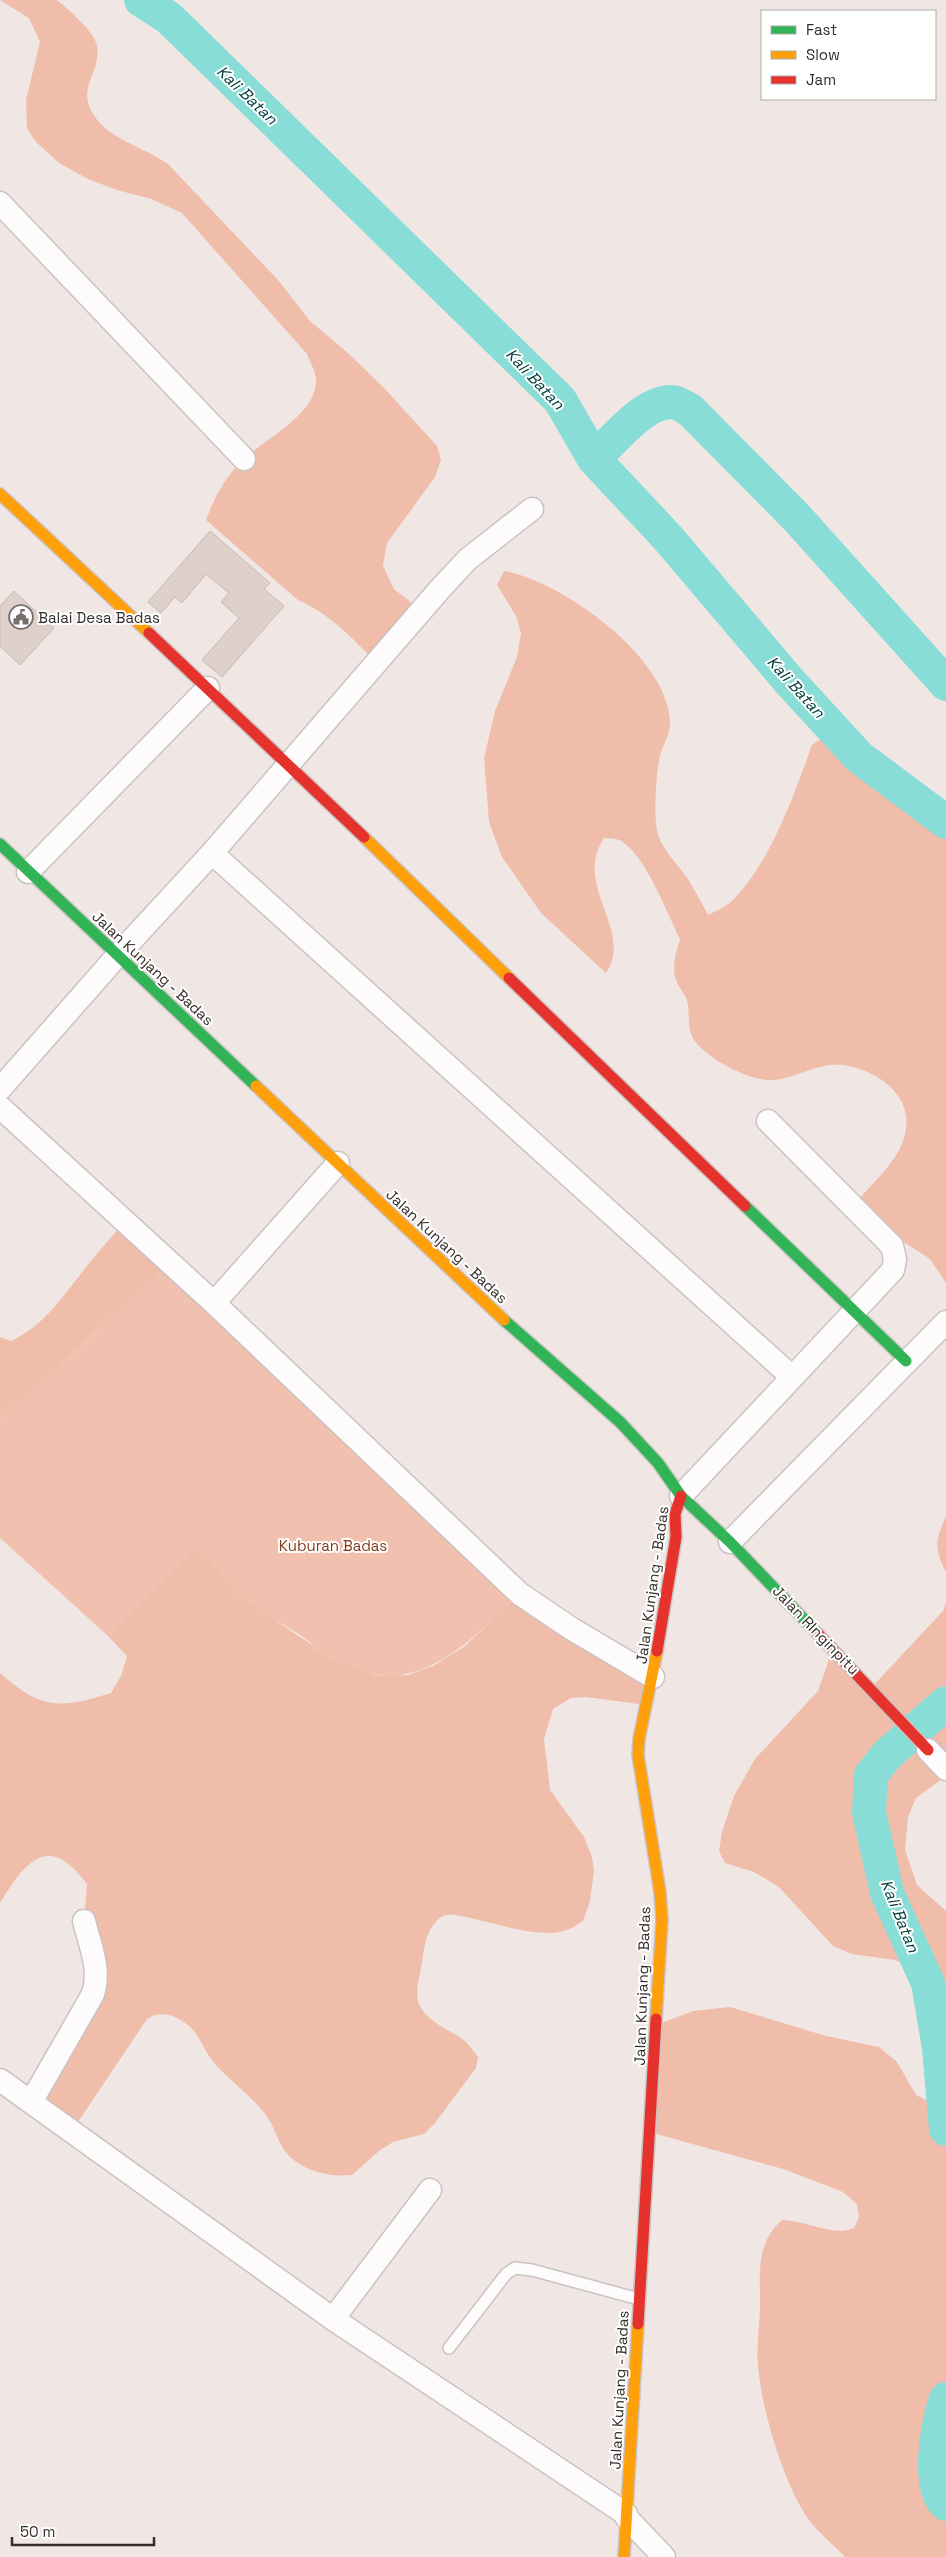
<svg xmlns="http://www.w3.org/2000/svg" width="946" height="2557" viewBox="0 0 946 2557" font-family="'Space Grotesk',sans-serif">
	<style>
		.green { fill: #f1c0ae }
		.forest { fill: #efbdaa }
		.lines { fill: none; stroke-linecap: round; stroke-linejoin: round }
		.river { stroke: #88ddd7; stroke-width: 34 }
		.building { fill: #e0d0ca; stroke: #c1bab8 }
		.lane-casing { stroke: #cac3c1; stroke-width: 14 }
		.street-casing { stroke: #cac3c1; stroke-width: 25 }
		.fast-casing { stroke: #cac3c1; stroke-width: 14 }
		.slow-casing { stroke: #cac3c1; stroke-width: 14 }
		.jam-casing { stroke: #cac3c1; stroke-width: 14 }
		.lane { stroke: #fdfbfb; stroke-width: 11 }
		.street { stroke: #fdfbfb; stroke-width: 22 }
		.fast { stroke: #30b455; stroke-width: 11 }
		.slow { stroke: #ff9f0a; stroke-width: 11 }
		.jam { stroke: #e5322d; stroke-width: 11 }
		.labels { text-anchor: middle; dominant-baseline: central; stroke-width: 4; stroke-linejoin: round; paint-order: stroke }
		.poi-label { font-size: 15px; fill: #342e2b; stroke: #fff; text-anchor: start }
		.street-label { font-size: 15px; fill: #342e2b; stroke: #fff }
		.park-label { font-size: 15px; fill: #863a1a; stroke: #fff }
		.water-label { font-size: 16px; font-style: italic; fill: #04413e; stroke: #fff }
	</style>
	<rect width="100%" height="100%" fill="#f0e7e4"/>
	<path class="green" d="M170,1263L520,1594C468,1643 413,1704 337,1662C324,1654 312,1644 300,1635C281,1622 256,1612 239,1596C224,1582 211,1562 198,1546L108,1636L0,1538V1419Z"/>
	<path class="forest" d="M0,0H57C68,9 95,32 97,46C102,75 71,89 99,122C116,141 147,149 168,164L278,280L310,321L348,353L384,388L437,446L441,460L435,477L387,543L383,566L394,589L421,610L376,662C352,638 330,614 298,600L206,520C215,496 225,477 244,459C266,438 317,414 316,380C316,372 310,362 307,354L182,213L151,199L117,190L88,179L59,163L35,141L27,128L26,100L40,42L29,18Z
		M504,571C562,581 671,659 670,724C670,735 662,746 660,756C656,772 653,820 658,835C664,851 678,865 688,879C695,891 702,903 708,915C716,911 725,907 731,902C770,864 794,795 812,745L825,736L836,731L859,757L946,822V1283L930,1259L902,1241L892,1246L853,1206C866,1190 883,1175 895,1157C925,1110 892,1074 844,1065C820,1061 797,1078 774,1080C752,1083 699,1056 691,1034C688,1026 689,1012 688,1004C686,995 681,991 678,984C670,970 676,953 680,939C667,914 645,852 619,840C615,838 609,839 604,838C572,886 635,931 606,973L541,913L502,857L489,822L484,758L495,711L517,657L521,633L516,616L497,585Z
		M125,1221L170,1263L0,1419V1337L11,1341C44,1325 58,1302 80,1275C94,1256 110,1239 125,1221Z
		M946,1516V1572C934,1548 935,1541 946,1516Z
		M198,1546L239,1596L337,1662L376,1676L408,1675L433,1666L465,1646L520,1594L653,1677L646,1705L586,1697L571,1698L553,1709L544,1739L550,1790L584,1837L592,1857L594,1871L590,1901L583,1921C578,1924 572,1928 567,1930C533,1943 459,1908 443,1916C427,1925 424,1947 422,1963C420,1976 413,1996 421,2008C431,2024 451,2030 466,2042C470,2046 474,2052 478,2057L476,2068L435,2123L424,2134L393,2142L379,2151L352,2175C333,2177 311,2173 295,2161C281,2151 278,2137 271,2123C256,2097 229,2082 211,2059C203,2048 199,2034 188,2025C175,2015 161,2010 147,2019L72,2131L31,2102L93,1994L84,1921L87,1884C48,1831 25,1862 0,1903V1673C42,1710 59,1709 111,1693L121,1676L127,1656L108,1636Z
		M946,1603V1776L916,1798L908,1817L905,1850L917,1885L946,1911V2557H845C835,2546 822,2536 813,2525C785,2491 761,2408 758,2365C756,2345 760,2324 760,2304C760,2272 756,2243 782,2220C805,2220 833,2237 854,2228L859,2217L857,2204L843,2192L783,2169L649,2132L656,2025L693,2011L730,2007L826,2036L879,2047L897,2062L916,2095L930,2102L943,2092C940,2056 939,2006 924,1973L895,1960L852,1954L833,1946L779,1887L754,1872L725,1863L719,1851L722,1832L734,1796L755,1759L818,1691L833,1648L872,1687L943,1611Z"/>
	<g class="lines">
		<path class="river" d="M141,0L169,18L560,400L594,459L668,538L790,682L859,757L946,822
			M594,459C613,441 644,401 672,402C678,402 684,407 690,410L796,517L946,684
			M946,1703L887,1755L871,1775L869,1812L887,1893L928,1983L939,2048L946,2129
			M946,2399C938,2423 926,2486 946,2504"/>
	</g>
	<path class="building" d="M210,531L270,583L264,589L284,606L222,677L202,660L239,618L221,602L229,593L206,574L182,603L175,597L161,613L148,602Z
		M14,591L54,628L20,665L0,646V606Z"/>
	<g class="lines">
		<g class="lane-casing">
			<path id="lane" d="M449,2348L506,2274L515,2268L532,2270L639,2299"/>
		</g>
		<g class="street-casing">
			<path id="street" d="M0,203L244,459
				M212,853L792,1377
				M28,872L208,688
				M0,1089L117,956L212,853L440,589L468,559L532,509
				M0,1107L214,1303L520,1594L572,1629L653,1677
				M214,1303L338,1163
				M681,1496L893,1270L895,1259L892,1246L768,1121
				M730,1542L946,1322
				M928,1750L946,1769
				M0,2080L333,2319L626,2514
				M31,2102L93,1994C101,1969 90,1946 84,1921
				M333,2319L430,2190
				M626,2517L664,2557"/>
		</g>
		<g class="fast-casing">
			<path id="fast" d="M0,844L256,1086
				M745,1206L906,1361
				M504,1320L620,1422L658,1463L681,1496L730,1542L818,1634"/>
		</g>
		<g class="slow-casing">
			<path id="slow" d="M0,494L149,633
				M364,837L509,978
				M256,1086L504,1320
				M656,2019L662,1920L660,1892L638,1755L639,1739L657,1651
				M624,2557L638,2324"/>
		</g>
		<g class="jam-casing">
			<path id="jam" d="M149,633L364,837
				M509,978L745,1206
				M818,1634L928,1750
				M657,1651L676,1537L675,1514L681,1496
				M638,2324L656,2019"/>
		</g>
		<use href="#lane" class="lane"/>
		<use href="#street" class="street"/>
		<use href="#fast" class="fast"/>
		<use href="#slow" class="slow"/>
		<use href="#jam" class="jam"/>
	</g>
	<defs>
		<g id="civic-ring" transform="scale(1.25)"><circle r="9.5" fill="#fff" stroke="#766f6c" stroke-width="1.5"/><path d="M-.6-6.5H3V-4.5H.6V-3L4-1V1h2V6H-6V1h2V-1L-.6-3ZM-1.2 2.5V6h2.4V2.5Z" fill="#766f6c"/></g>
	</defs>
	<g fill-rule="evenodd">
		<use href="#civic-ring" x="21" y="617"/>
	</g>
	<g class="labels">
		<g class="poi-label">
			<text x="38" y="617">Balai Desa Badas</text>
		</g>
		<g class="street-label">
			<text transform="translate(153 968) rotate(43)">Jalan Kunjang - Badas</text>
			<text transform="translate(447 1246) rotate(43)">Jalan Kunjang - Badas</text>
			<text transform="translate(652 1585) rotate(-82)">Jalan Kunjang - Badas</text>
			<text transform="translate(816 1630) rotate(46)">Jalan RInginpitu</text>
			<text transform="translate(642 1986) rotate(-88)">Jalan Kunjang - Badas</text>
			<text transform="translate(619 2390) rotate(-87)">Jalan Kunjang - Badas</text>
		</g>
		<g class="park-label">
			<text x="333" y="1545">Kuburan Badas</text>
		</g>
		<g class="water-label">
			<text transform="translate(247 95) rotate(44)">Kali Batan</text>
			<text transform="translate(535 379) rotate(47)">Kali Batan</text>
			<text transform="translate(796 687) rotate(48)">Kali Batan</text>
			<text transform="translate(900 1916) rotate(68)">Kali Batan</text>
		</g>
	</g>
	<rect x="761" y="10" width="175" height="90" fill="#ffffff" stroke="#aeabaa"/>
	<rect x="771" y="26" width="25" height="8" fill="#30b455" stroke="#aeabaa"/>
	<text x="806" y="35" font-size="15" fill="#342e2b">Fast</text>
	<rect x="771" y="51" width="25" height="8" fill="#ff9f0a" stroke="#aeabaa"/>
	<text x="806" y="60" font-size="15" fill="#342e2b">Slow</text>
	<rect x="771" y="76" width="25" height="8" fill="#e5322d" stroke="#aeabaa"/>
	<text x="806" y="85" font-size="15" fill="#342e2b">Jam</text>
	<path d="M12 2537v8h142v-8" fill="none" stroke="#342e2b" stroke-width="2.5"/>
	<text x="20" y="2537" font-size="15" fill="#342e2b" stroke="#ffffff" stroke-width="4" paint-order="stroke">50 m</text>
</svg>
